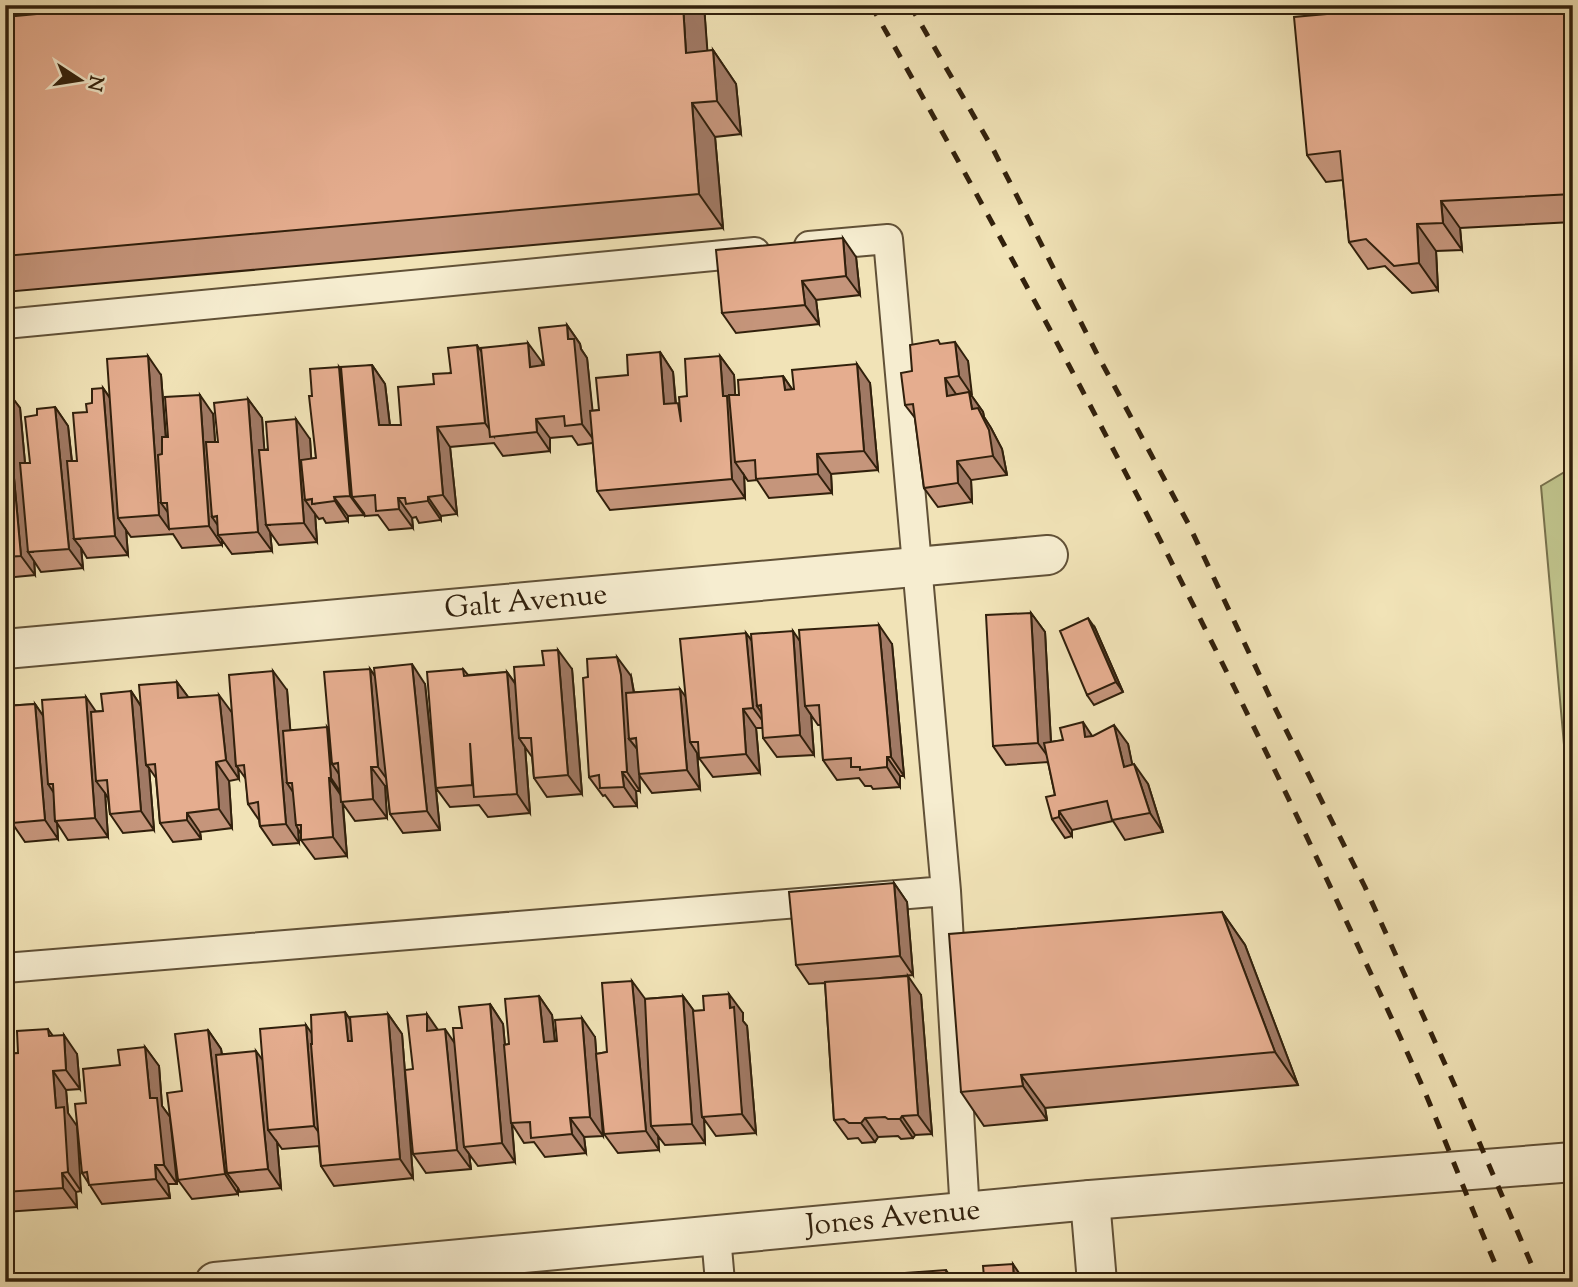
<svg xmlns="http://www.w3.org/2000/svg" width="1578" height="1287" viewBox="0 0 1578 1287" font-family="'Sorts Mill Goudy',serif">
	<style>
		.green { fill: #bfc28b; stroke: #78714c; stroke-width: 2 }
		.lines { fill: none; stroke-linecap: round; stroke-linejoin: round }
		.service-casing { stroke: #615137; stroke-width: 32 }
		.minor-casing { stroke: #615137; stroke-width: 42 }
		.tertiary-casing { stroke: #615137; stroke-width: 42 }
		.service { stroke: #f6edd0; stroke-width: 28 }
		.minor { stroke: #f6edd0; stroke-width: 38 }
		.tertiary { stroke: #f6edd0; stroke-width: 38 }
		.rail { stroke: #31200c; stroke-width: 5; stroke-dasharray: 12 12; stroke-linecap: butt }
		.wall { fill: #c5957b; stroke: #31200c; stroke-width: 2 }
		.shaded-wall { fill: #a07964; stroke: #31200c; stroke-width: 2 }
		.building { fill: #e5ad8f; stroke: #31200c; stroke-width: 2 }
		.labels { text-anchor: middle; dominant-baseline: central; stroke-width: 5; stroke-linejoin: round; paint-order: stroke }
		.street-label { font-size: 30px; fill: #31200c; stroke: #f6edd0 }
	</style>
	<rect width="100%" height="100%" fill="#f1e3b7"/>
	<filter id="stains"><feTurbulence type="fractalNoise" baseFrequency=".00286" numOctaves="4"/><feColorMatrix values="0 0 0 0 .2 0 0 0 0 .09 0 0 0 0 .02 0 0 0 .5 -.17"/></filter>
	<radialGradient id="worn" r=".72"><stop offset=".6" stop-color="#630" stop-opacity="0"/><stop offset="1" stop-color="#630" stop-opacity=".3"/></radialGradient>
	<path class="green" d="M1573,467V846L1541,486Z"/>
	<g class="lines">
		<g class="service-casing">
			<path id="service" d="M809,246L888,239L946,891L965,1213
				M5,324L755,252
				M5,968L946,891
				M716,1236L720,1282"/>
		</g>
		<g class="minor-casing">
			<g id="minor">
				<path id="s1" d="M5,649L1048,555"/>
				<path d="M1090,1200L1097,1282"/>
			</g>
		</g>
		<g class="tertiary-casing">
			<g id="tertiary">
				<path id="s2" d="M215,1282L1090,1200L1573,1162"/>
			</g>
		</g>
		<use href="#service" class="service"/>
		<use href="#minor" class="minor"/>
		<use href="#tertiary" class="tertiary"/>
		<path class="rail" d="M871,5C1039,302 1199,604 1343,914C1370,972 1398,1031 1424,1090C1451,1154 1475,1218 1503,1282
			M910,5L994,151L1096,352L1189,525L1274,706L1365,887L1459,1095L1539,1282"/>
	</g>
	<path class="wall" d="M5,5H102V8L704,5L707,51L713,50L736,84L741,134L715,137L723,228L5,292Z
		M1573,5V222L1460,228L1462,250L1436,251L1438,290L1412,293L1385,266L1368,269L1349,242L1343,180L1326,182L1307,155L1359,11Z
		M856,257L860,295L816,300L819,324L736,333L722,313Z
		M567,325L580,344L581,349L587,358L592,411L599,410L628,375L660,352L673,372L676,403L680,406L720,356L734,375L735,395H739L783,376L792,389L870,383L878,470L831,474L832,493L769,498L757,480L748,481L744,475L745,498L610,510L597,491L593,443L578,445L572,436L550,438V451L503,456L494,443L450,447L457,514L441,516V520L419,523L416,517L412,518L413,528L389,530L378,515L365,516L364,513V515L348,516V521L326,523L323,518L319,519L315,514L317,542L279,545L270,532L272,551L232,554L222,540V545L182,548L173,534L131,537L126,530L128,555L87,558L81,548L83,568L41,572L34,561L35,575L5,578V389L20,408L25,463H30L37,415L55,407L68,426L72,461H77L87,412L103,388L110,398L161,375L166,437L213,414L215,442H218L248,399L262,418L264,450L310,439L311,459L316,458L312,396L339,367L341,370L372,365L385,384L390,425H401L434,384L481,351L542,362V366L544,365Z
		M940,344L968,361L971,395L983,412L984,417L991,428L1002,449L1007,475L971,480L972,502L938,507L924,488L915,418L905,405L912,371Z
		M1031,613L1045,632L1051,742L1092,736L1128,744L1132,765L1148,784L1163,832L1125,840L1113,821L1072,830V836L1065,838L1052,819L1055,795L1048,762L1006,765L993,746Z
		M1095,628L1123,692L1094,705L1087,695Z
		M746,633L752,641L892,644L904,776H900V787L873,789L871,786H865L859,778L837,780L823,760L821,725H818L811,715L814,755L777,757L763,738V728H756L760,773L713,777L699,758L697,753L700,789L652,793L639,775L640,791H636L637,806L614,807L605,795L603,796L589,777L631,676L634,692L686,696Z
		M370,669L375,676L425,684L440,830L403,833L390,814L387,786H385L387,818L355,821L343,804L347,856L315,859L301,840V834L298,829L299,843L273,845L260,826L259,820L248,804L246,779L238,768L239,779L229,781L232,828L200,832L201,839L173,842L160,823L156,778L149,768L154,830L123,833L110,814L108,798L105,793L108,837L68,840L57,823L58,839L25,842L12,823L11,802L8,798L10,841H5V706L35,704L43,716L103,711L131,691L141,706L177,682L188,697L232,713L287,690L290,730H329Z
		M463,669L468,675L507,672L515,683L572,669L582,794L547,797L534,778L532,757L525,747L530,813L488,817L479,805L450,807L436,788Z
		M894,883L907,902L913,975L880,978L921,995L932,1134L915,1135L913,1138L901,1139L898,1136L878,1137L875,1142L862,1143L858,1138L848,1139L834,1120L825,983L809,984L796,965Z
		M1222,912L1245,945L1298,1085L1045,1108L1047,1120L984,1126L961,1092Z
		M539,996L552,1015L555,1041L595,1037L596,1054L607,1052L645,999L683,996L694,1011L743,1013V1021L747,1026L756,1133L716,1136L704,1119L705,1143L665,1145L658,1136L659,1150L618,1153L604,1134L597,1057L603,1136L584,1137L586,1153L545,1157L534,1142L524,1143L512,1124L515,1162L478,1166L469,1154L471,1169L426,1173L413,1154V1069L438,1030L454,1043L462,1028L490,1004L503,1024L505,1045L509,1044Z
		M345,1012L350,1020L388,1014L402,1034L413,1178L334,1186L321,1166L319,1146L282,1149L277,1142L281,1188L240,1192L238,1188V1194L192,1199L178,1180L182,1091L208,1030L221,1049L222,1054L262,1059L312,1033Z
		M48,1029L53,1036L77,1054L80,1089L66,1090L68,1113L81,1191L76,1192L77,1207L5,1212V1054L18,1053Z
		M145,1047L159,1066L162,1106L170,1117L177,1184H168L170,1198L102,1204L82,1173L86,1103L120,1065Z"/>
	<path class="shaded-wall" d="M86,5H102L105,42L86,15Z
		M683,5H704L710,86L686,53Z
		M713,50L736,84L741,134L717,101Z
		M692,103L715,137L723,228L699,194Z
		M1441,201L1460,228L1462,250L1443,223Z
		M1417,224L1436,251L1438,290L1419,263Z
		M843,238L856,257L860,295L846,276Z
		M802,281L816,300L819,324L805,305Z
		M567,325L580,344L581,349L587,358L596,443L582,424L568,339Z
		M955,342L968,361L972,395L959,376Z
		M528,343L542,362L544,386L530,367Z
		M477,345L490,364L494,436L485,423Z
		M660,352L673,372L677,423L664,404Z
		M148,356L161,375L171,508L167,503H161L172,518L169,529L159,515Z
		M720,356L734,375L736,408L735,462L744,475L745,498L732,479L723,396Z
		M857,364L870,383L878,470L864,451Z
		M372,365L385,384L392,444L379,425Z
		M339,367L352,386V497L364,513V515L350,496Z
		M783,376L796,395L785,390Z
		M945,378L958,397L947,396Z
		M103,388L116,407L118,518L126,530L128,555L115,536Z
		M6,389L20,408L33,552H28L34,561L35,575L21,556Z
		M969,392L983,412L984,417L991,428L1002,449L1007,475L993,456L972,409Z
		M200,395L213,414L221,522L217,516L212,517L221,530L218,535L222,540V545L209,526Z
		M248,399L262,418L270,525H266L270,532L272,551L258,532Z
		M55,407L68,426L80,539H74L81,548L83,568L69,549Z
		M296,419L310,439L314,502L312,499L305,500L315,514L317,542L304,523Z
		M536,419L550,438V451L537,432Z
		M437,427L450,447L457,514L443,495Z
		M817,454L831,474L832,493L818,474Z
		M957,461L971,480L972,502L958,483Z
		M334,497L348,516V521L335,501Z
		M428,497L441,516V520L428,501Z
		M398,498L412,518L413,528L399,509Z
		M1031,613L1045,632L1052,762L1038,743Z
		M1088,618L1095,628L1123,692L1116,682Z
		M879,625L892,644L904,776L891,757Z
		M793,631L806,650L805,706L811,715L814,755L800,735Z
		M746,633L760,652L761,705L757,706L766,720L767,727L753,708Z
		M558,650L572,669L582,794L568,775Z
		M617,657L631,676L634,694L636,738L629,739L638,750L640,791L627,772Z
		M412,664L425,684L440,830L427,811Z
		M370,669L383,688L392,786L378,767Z
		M273,671L287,690L295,786L292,783H287L295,795L296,825L298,829L299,843L286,824Z
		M507,672L521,692L519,738L525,747L530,813L517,794Z
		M177,682L191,701L178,698Z
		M680,689L694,708L690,742L697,753L700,789L687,770Z
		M131,691L144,711L146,765L149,768L154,830L141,811Z
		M219,695L233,714L236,766L238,768L239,779L226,760Z
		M86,697L99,716L96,781L105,793L108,837L95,818Z
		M35,704L48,723V784L54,793L55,821L57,823L58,839L45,820Z
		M743,709L756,728L760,773L746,754Z
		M1083,722L1096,742L1085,737Z
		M1114,725L1128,744L1137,787L1124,767Z
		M327,727L340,746L338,763L332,764L343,780L344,797L331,778Z
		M887,757L900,776V787L887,767Z
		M216,762L229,781L232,828L219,809Z
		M1134,764L1148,784L1163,832L1150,813Z
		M371,767L385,786L387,818L373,799Z
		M622,772L636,791L637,806L624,787Z
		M329,778L342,797L347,856L333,837Z
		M5,794L8,798L10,841L5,833Z
		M1059,811L1072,830V836L1059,817Z
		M187,813L200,832L201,839L187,820Z
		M894,883L907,902L913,975L900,956Z
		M1222,912L1245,945L1298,1085L1275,1052Z
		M908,976L921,995L932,1134L918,1115Z
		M632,981L646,1000L651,1126L658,1136L659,1150L646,1131Z
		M729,994L743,1013V1021L747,1026L756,1133L742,1114Z
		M539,996L552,1015L557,1061L544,1042Z
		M683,996L697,1015L702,1117L704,1119L705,1143L692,1124Z
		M490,1004L503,1024L515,1162L502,1143Z
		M345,1012L358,1031L361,1060L348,1041Z
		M388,1014L402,1034L413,1178L400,1159Z
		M427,1014L440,1033L427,1031Z
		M582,1018L595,1037L603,1136L590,1117Z
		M306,1025L319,1044L328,1145L314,1126Z
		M445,1029L458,1048L464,1147L469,1154L471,1169L457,1150Z
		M208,1030L221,1049L236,1172L227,1173L238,1188V1194L225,1174Z
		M64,1035L77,1054L80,1089L66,1070Z
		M145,1047L159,1066L162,1106L170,1117L177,1184L164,1165L150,1098Z
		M256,1051L270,1070L268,1130L277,1142L281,1188L268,1169Z
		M53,1071L66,1090L68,1113L77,1126L81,1191L68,1172L56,1108Z
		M1021,1075L1045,1108L1047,1120L1023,1086Z
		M902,1116L915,1135L913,1138L900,1119Z
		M570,1118L584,1137L586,1153L572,1134Z
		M865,1118L878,1137L875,1142L861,1123Z
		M155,1165L168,1184L170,1198L156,1179Z
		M62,1173L76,1192L77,1207L63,1188Z
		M1013,1264L1025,1282H1014Z
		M946,1270L954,1282L947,1279Z"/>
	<path class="building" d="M5,5H86V9L5,17Z
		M132,5H683L686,53L713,50L717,101L692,103L699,194L5,256V17Z
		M1359,5H1573V194L1441,201L1443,223L1417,224L1419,263L1394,266L1366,239L1349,242L1340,151L1307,155L1294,17L1359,11Z
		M843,238L846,276L802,281L805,305L722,313L716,250Z
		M567,325L568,339H574L582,424L565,426L564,416L536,419L537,432L490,437L481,348L528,343L530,367L544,365L539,328Z
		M938,340L940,344L955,342L959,376L945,378L947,396L969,392L972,409L978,408L989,430L993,456L957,461L958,483L924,488L913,404L905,405L901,373L912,371L910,345Z
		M477,345L485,423L437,427L443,495L428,497V501L406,504L405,498H398L399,509L376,511L375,495L352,497L341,367L372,365L379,425H401L398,387L434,384L433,374L451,373L448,348Z
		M660,352L664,404L678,403L681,422L679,397L687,396L685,359L720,356L723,396H727L732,479L597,491L590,411L599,410L596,378L628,375L627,355Z
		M148,356L159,515L118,518L107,359Z
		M857,364L864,451L817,454L818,474L756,479L755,460L735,462L729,395H739L738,380L783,376L785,390L794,389L792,370Z
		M339,367L350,496L334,497L335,501L312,504V499L305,500L301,460L316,458L309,396H312L310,369Z
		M103,388L115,536L74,539L67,461H77L73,413L87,412L86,404L92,403V389Z
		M5,389H6L21,556L5,557Z
		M200,395L209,526L169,529L167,503H161L158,455L162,454V437H168L165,397Z
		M248,399L258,532L218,535L217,516L212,517L206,442H218L214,403Z
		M55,407L69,549L28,552L20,463H30L25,417L37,415V409Z
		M296,419L304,523L266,525L259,450H268L266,422Z
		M1031,613L1038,743L993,746L986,615Z
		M1088,618L1116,682L1087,695L1060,631Z
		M879,625L891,757H887V767L860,770V767H851V758L823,760L819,705L805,706L799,630Z
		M793,631L800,735L763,738L761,705L757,706L751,634Z
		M746,633L753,708L743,709L746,754L699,758L698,742H690L680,639Z
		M558,650L568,775L534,778L531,738H519L514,667L544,665L542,651Z
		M617,657L621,675L627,772H622L624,787L600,788L599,775L589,777L583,678L588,677L587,659Z
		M412,664L427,811L390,814L374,668Z
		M370,669L378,767H371L373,799L341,802L338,763L332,764L324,672Z
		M463,669L464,676L507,672L517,794L474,797L470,743L472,785L436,788L427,672Z
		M273,671L286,824L260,826L258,802L248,804L244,765L236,766L229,675Z
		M177,682L178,698L219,695L226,760L216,762L219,809L187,813V820L160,823L155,764L146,765L139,685Z
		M680,689L687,770L639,774L636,738L629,739L626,693Z
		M131,691L141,811L110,814L107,780L96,781L91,712L103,711L101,694Z
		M86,697L95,818L55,821L53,784H48L42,700Z
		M35,704L45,820L12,823L10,788H5V706Z
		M1083,722L1085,737L1093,736L1114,725L1124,767L1134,764L1150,813L1112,820L1107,801L1059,811V817L1052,819L1046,797L1055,795L1044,743L1063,740L1060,728Z
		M327,727L331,778H329L333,837L301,840V825H296L292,783H287L283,731Z
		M894,883L900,956L796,965L789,892Z
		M1222,912L1275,1052L1021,1075L1023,1086L961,1092L949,934Z
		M908,976L918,1115L902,1116L900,1119H888L885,1117L865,1118L861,1123H849L844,1119L834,1120L825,982Z
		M632,981L646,1131L604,1134L596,1054L607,1052L602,983Z
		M729,994L730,1008L734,1007L742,1114L702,1117L693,1011L704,1010L703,996Z
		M539,996L544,1042L557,1041L555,1020L582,1018L590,1117L570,1118L572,1134L531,1138L530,1122L511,1123L504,1045L509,1044L505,999Z
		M683,996L692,1124L651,1126L645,999Z
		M490,1004L502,1143L464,1147L453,1028H462L459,1007Z
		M345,1012L348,1041H352L350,1017L388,1014L400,1159L321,1166L311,1044H312L311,1015Z
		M427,1014V1031L445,1029L457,1150L413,1154L405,1070L413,1069L407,1016Z
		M306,1025L314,1126L268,1130L260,1029Z
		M48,1029L49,1036L64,1035L66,1070L53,1071L56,1108L64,1107L68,1172L62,1173L63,1188L5,1192V1054L18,1053L17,1031Z
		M208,1030L225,1174L178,1180L167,1093L182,1091L175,1034Z
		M145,1047L150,1098H157L164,1165H155L156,1179L89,1185L87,1172L82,1173L75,1104L86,1103L83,1069L120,1065L118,1050Z
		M256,1051L268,1169L227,1173L216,1055Z
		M1013,1264L1014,1282H893L892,1274L946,1270L947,1279L984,1277L983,1266Z
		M848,1277L849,1282H800Z"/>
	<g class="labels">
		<g class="street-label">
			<text stroke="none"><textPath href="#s1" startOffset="523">Galt Avenue</textPath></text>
			<text stroke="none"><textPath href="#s2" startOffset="681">Jones Avenue</textPath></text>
		</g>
	</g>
	<rect width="1578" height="1287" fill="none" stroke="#f1e3b7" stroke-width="28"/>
	<rect x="7" y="7" width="1564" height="1273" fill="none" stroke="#31200c" stroke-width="3.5"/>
	<rect x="14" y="14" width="1550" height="1259" fill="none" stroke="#31200c" stroke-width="2"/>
	<g transform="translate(80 80) rotate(102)" stroke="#f6edd0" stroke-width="5" paint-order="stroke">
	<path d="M0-5L12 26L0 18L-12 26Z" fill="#31200c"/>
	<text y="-10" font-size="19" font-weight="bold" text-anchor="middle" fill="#31200c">N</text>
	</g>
	<rect width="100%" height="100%" filter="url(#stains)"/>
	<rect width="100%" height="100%" fill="url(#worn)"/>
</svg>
